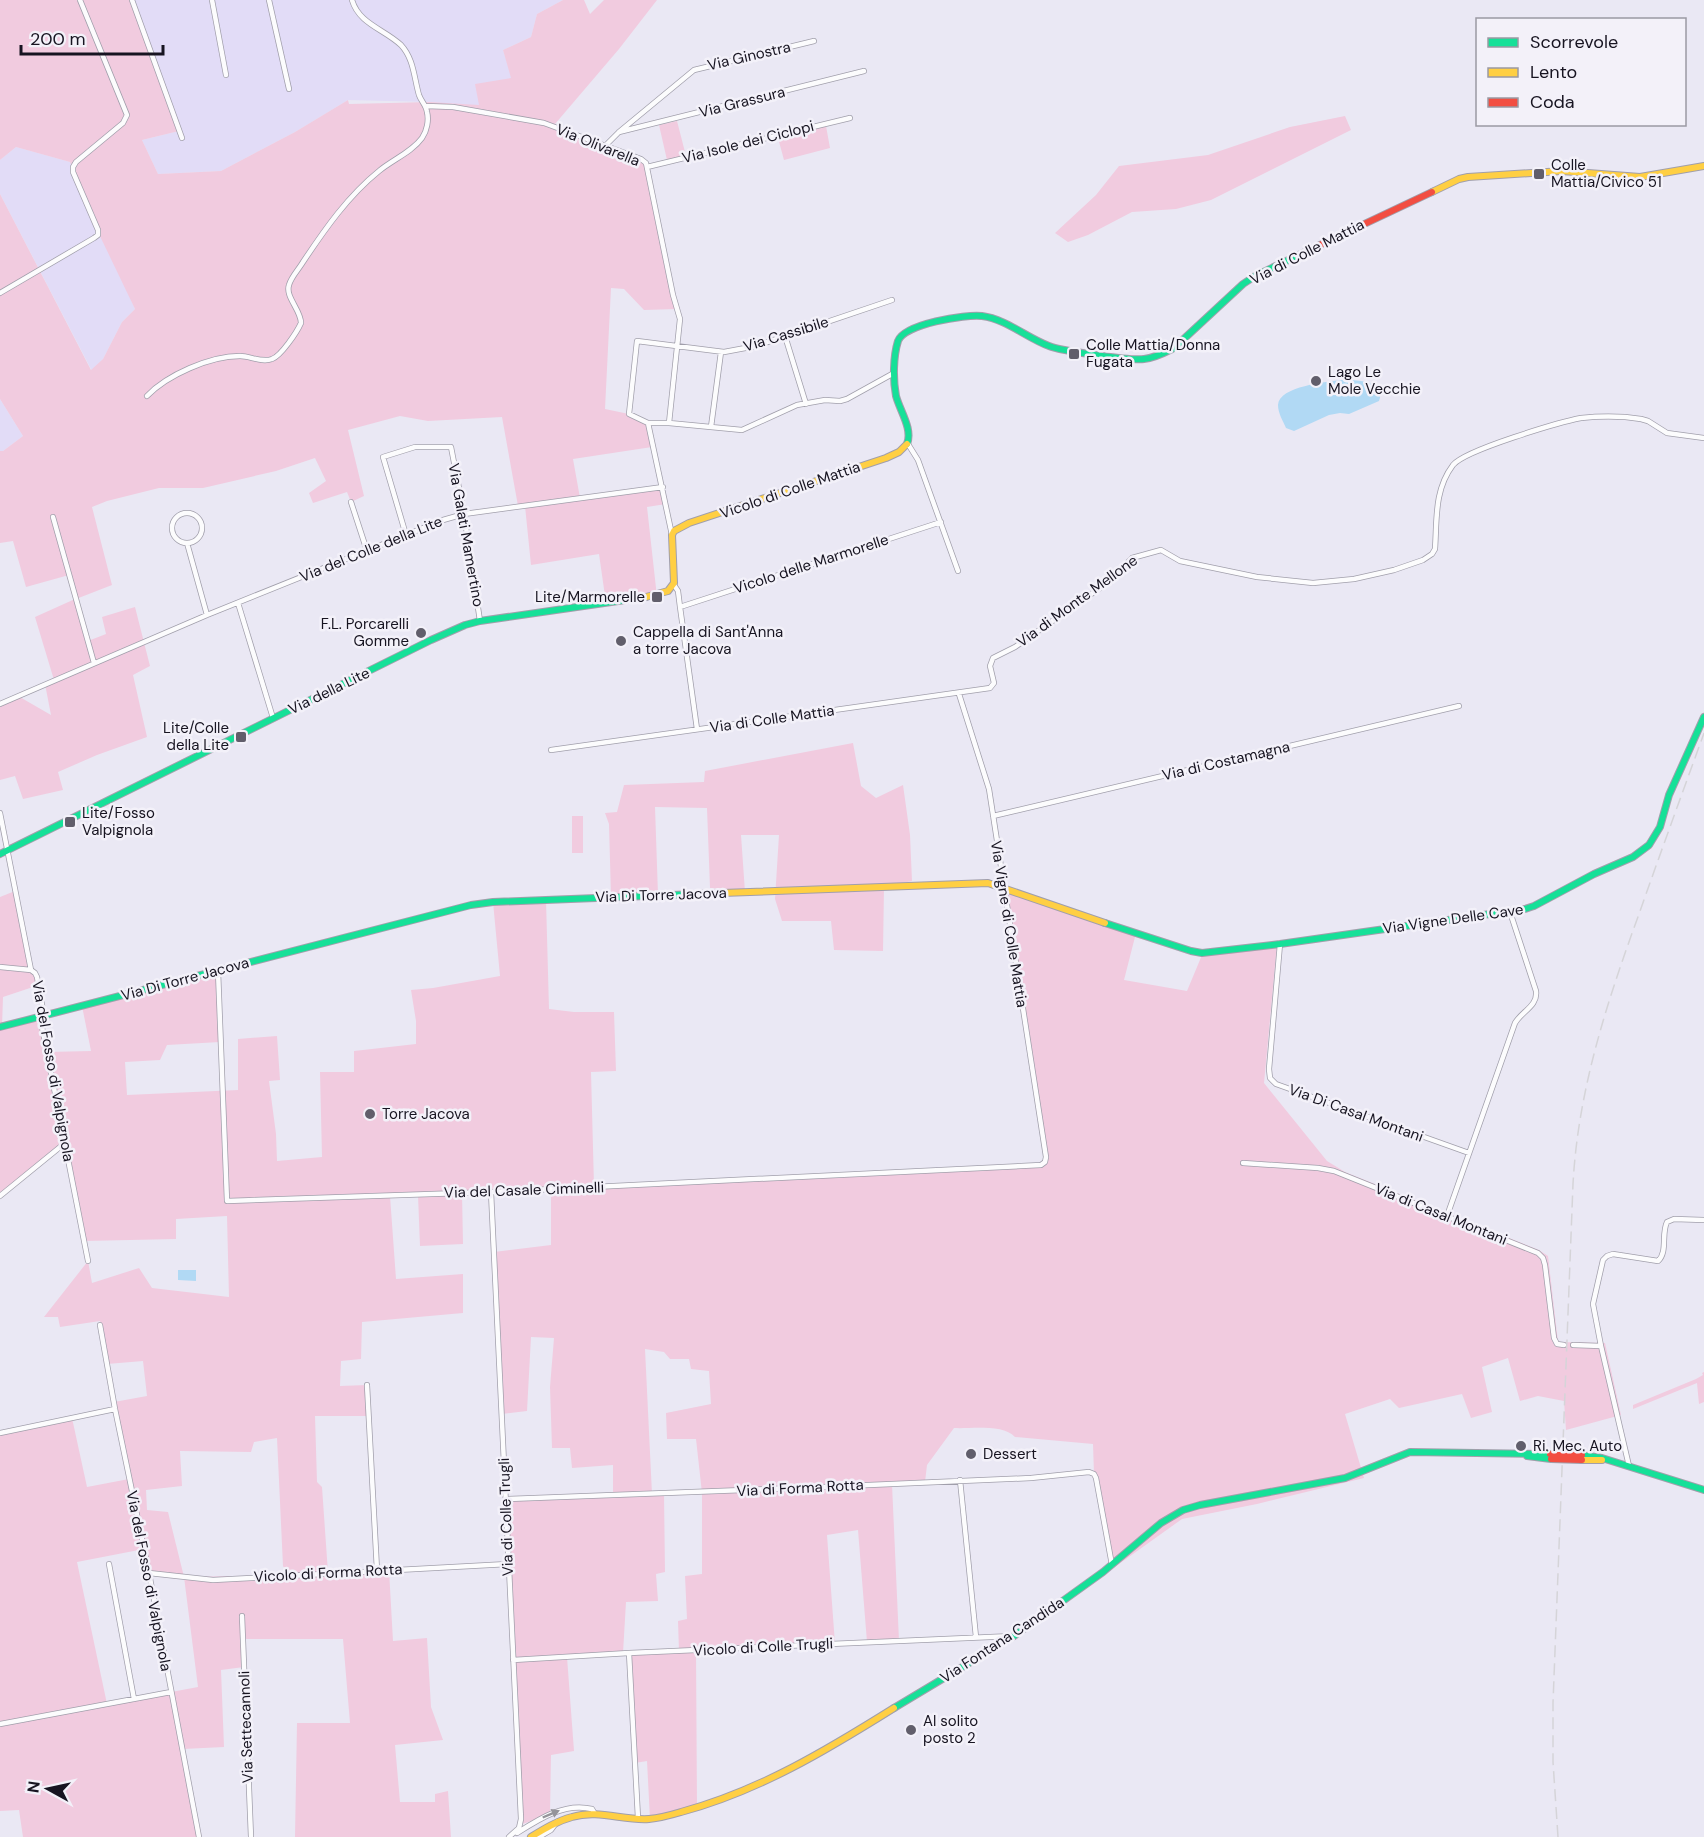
<svg xmlns="http://www.w3.org/2000/svg" width="1704" height="1837" viewBox="0 0 1704 1837" font-family="'DM Sans',sans-serif">
	<style>
		.built { fill: #e2dcf7 }
		.green { fill: #f1cbdf; fill-rule: evenodd }
		.water { fill: #b1d9f4 }
		.lines { fill: none; stroke-linecap: round; stroke-linejoin: round }
		.street-casing { stroke: #a19fab; stroke-width: 6 }
		.fast-casing { stroke: #a19fab; stroke-width: 8 }
		.slow-casing { stroke: #a19fab; stroke-width: 8 }
		.jam-casing { stroke: #a19fab; stroke-width: 8 }
		.street { stroke: #fcfcfd; stroke-width: 4.5 }
		.fast { stroke: #16e098; stroke-width: 6 }
		.slow { stroke: #ffcf43; stroke-width: 6 }
		.jam { stroke: #f24e42; stroke-width: 6 }
		.rail { stroke: #d5d4d8; stroke-width: 1.5; stroke-dasharray: 12 6; stroke-linecap: butt }
		.jam-bridge-casing { stroke: #a19fab; stroke-width: 8; stroke-linecap: butt }
		.jam-bridge { stroke: #f24e42; stroke-width: 6 }
		.oneway { fill: #95949a }
		.poi-dot { fill: #615e6b; stroke: #f3f1f9; stroke-width: 2 }
		.labels { text-anchor: middle; dominant-baseline: central; stroke-width: 5; stroke-linejoin: round; paint-order: stroke }
		.street-label { font-size: 15px; fill: #171421; stroke: #f3f1f9 }
		.poi-label { font-size: 15px; fill: #171421; stroke: #f3f1f9; text-anchor: start }
	</style>
	<rect width="100%" height="100%" fill="#eae8f4"/>
	<path class="built" d="M133,0H563L537,14L531,37L503,50L512,78L479,106L430,102L348,100L295,132L221,171L158,174L142,140L179,131Z
		M16,147L70,162L135,309L122,322L103,359L92,371L0,194V160Z
		M0,399L23,436L3,451H0Z"/>
	<path class="green" d="M0,0H131L179,131L142,140L158,174L221,171L295,132L348,100L349,104L430,102L479,105L475,84L511,78L503,50L531,37L537,14L563,0H584L590,14L604,0H657L619,49L555,124L605,146L641,159L647,167L677,309L644,310L624,289L611,288L605,409L629,414L648,423L652,447L573,459L580,498L663,487L666,504L647,507L657,597L606,603L599,554L531,565L525,506H518L502,417L428,421L400,416L348,430L364,496L351,502L347,492L313,503L309,493L326,481L315,458L276,471L203,488H159L107,501L92,507L112,585L76,599L88,641L106,634L102,617L135,607L150,666L133,675L147,737L97,755L58,772L63,790L23,799L15,776L0,780V704L18,696L51,715L45,684L54,680L35,617L75,599L69,575L26,587L13,541L0,543V451H3L23,436L0,399V194L91,370L103,359L122,322L135,309L98,232L70,162L16,147L0,160Z
		M1345,116L1351,130L1211,200L1176,209L1132,212L1088,235L1068,242L1055,233L1096,195L1119,166L1208,155L1290,127Z
		M677,121L686,156L667,160L659,125Z
		M826,126L830,148L784,160L778,138Z
		M853,743L861,786L876,798L903,785L910,835L912,881L884,887L883,951L834,950L831,921H782L775,899L779,835H741L745,892L710,888L707,808L655,807L658,895L611,897L609,824L605,813L617,812L624,785L704,782L705,771Z
		M572,816H583V853H572Z
		M1003,887L1136,933L1124,980L1187,991L1202,955L1277,945L1264,1083L1327,1161L1345,1172L1539,1250L1548,1256L1558,1342L1605,1343L1621,1415L1566,1430L1564,1401L1538,1396L1520,1401L1508,1358L1482,1367L1492,1412L1471,1418L1462,1394L1399,1408L1390,1399L1345,1414L1364,1478L1257,1504L1182,1519L1112,1569L1094,1474L1093,1444L1015,1437C1003,1424 971,1429 954,1428L927,1465L925,1482L892,1484L899,1641L867,1642L858,1530L827,1535L835,1644L696,1650L697,1807L650,1819L647,1761L635,1763L629,1653L679,1651L678,1621L687,1619L685,1576L702,1574V1493L696,1439H667L666,1413L711,1404L709,1371L691,1369L689,1359H670L664,1352L645,1349L652,1494H664L665,1572L656,1574L658,1601L626,1602L623,1653L567,1657L574,1751L551,1755L550,1814L520,1825L506,1499L613,1495V1465L572,1468L570,1448H552L550,1387L554,1338L531,1337L527,1411L502,1414L494,1252L551,1245V1189L462,1193L463,1244L420,1246L418,1195L390,1196L396,1279L463,1274V1313L362,1322L361,1359L341,1361L340,1386L367,1385L369,1416H315L317,1482L322,1487L328,1573L389,1570L393,1641L427,1638L431,1707L443,1740L395,1745L400,1802H435V1794L448,1791L451,1837H295L297,1723H350L343,1639H243L244,1667L221,1670L224,1747L183,1749L199,1837H23L19,1810L0,1811V1433L72,1418L87,1487L129,1479L114,1402L147,1396L143,1361L107,1364L100,1321L60,1327L58,1317H44L88,1261L92,1283L139,1268L152,1288L229,1297L227,1216L176,1219V1239L84,1241L65,1144L0,1196V897L15,891L31,970L37,977L39,985L3,997L2,1027L44,1016L42,1020L47,1052L91,1051L82,1006L218,971L220,1042L167,1045L160,1060L125,1062L127,1095L238,1090V1039L277,1036L280,1080L269,1081L276,1134L277,1161L322,1157L320,1072H354V1051L416,1044V1021L411,990L433,988L500,976L493,902L546,900L549,1009L574,1012H614L616,1071L591,1072L594,1186L1038,1166L1046,1157ZM277,1438L283,1566L289,1575L184,1577L168,1512L147,1510L146,1490L182,1486L180,1451L251,1452L254,1442ZM144,1549L149,1573L184,1577L198,1687L107,1704L77,1562Z
		M1704,1372V1402L1699,1404L1697,1383L1633,1409V1405L1696,1379L1703,1375L1702,1373Z"/>
	<path class="water" d="M1342,380C1355,380 1387,380 1379,401L1349,414L1340,413L1329,415L1294,431L1286,428C1283,421 1278,413 1278,405C1279,386 1327,382 1342,380Z
		M178,1270H196V1281L178,1280Z"/>
	<g class="lines">
		<g class="street-casing">
			<path id="street" d="M132,0L182,138
				M212,0L226,75
				M269,0L289,89
				M426,106L453,107L544,123L641,159L646,163L673,295L680,319L669,423
				M619,132L864,71
				M605,146L619,132L694,70L814,41
				M647,167L850,118
				M0,293L94,238L98,235V230L73,172V167L76,162L123,123L127,115L80,0
				M892,300L756,346L724,352L637,341L629,414L648,423H669L742,430L797,405L825,400L840,401L847,399L894,373
				M785,336L806,404
				M147,396C167,375 210,356 240,356C250,356 262,363 272,359C281,356 297,332 301,323C301,310 285,297 289,285C291,277 299,269 303,262C325,229 348,196 379,171C392,160 412,152 422,138C427,131 429,120 427,112C426,105 421,101 419,95C414,78 414,59 401,45C384,29 359,24 352,0
				M648,423L672,535
				M711,427L721,352
				M908,444L918,460L958,571
				M351,502L367,551
				M172 528a15 15 0 1 1 30 0a15 15 0 1 1-30 0Z
				M53,517L94,663
				M406,535L383,457L415,447H451L464,514L480,621
				M187,543L207,615
				M674,585L678,591L680,607L697,729
				M238,603L273,718
				M680,607L941,522
				M0,704L207,615L443,520L464,514L663,487
				M551,750L990,688L994,683L990,666L993,658L1015,647L1110,581L1132,558L1161,550L1180,561L1257,577L1313,583L1354,579L1394,570L1423,560L1432,554L1435,549C1437,520 1434,490 1453,465C1465,450 1560,422 1581,418C1601,416 1622,416 1641,419L1648,421L1667,433L1704,438
				M0,813L31,970L35,973L37,977L44,1016L42,1027L88,1261
				M993,816L1459,706
				M1280,944L1269,1069L1270,1078L1276,1084L1469,1153
				M0,967L31,970
				M218,971L227,1201L491,1192L1041,1165L1045,1162L1046,1157L989,789L959,694
				M1243,1163L1318,1168L1334,1171L1538,1253L1543,1258L1545,1265L1554,1338L1557,1344L1564,1345
				M491,1192L521,1819L519,1828L509,1837
				M0,1196L65,1143
				M1447,1216L1515,1023C1522,1011 1538,1006 1536,991L1510,912
				M100,1325L115,1409L149,1573L199,1837
				M1573,1345L1601,1346L1629,1466
				M1601,1346L1593,1304L1603,1260L1607,1256L1613,1254L1658,1261C1668,1252 1661,1234 1667,1222L1674,1219L1704,1220
				M367,1385L377,1570
				M0,1433L115,1409
				M960,1480L976,1637
				M506,1499L823,1487L1031,1478L1089,1472L1094,1474L1096,1478L1112,1565
				M109,1564L134,1699
				M149,1573L213,1580L508,1564
				M242,1616L251,1837
				M629,1653L638,1818
				M513,1660L629,1653L1013,1636
				M0,1724L171,1692
				M517,1833C539,1819 565,1802 592,1809L595,1814
				M539,1837L551,1830L557,1822"/>
		</g>
		<g class="fast-casing">
			<path id="fast" d="M907,444C913,429 900,411 896,396C893,380 893,357 898,341C904,324 965,314 982,316C1006,319 1027,338 1049,346C1061,351 1132,361 1144,359C1155,358 1164,353 1174,348L1243,284L1255,276L1305,252
				M0,854L431,640L465,625L480,621L646,597
				M1105,923L1191,951L1202,953L1280,944L1525,909L1534,906L1594,874L1633,857L1649,845L1660,827L1669,795L1704,717
				M0,1027L471,905L493,902L722,893
				M1582,1455L1602,1458L1704,1490
				M1527,1456L1551,1459
				M894,1708L1014,1636L1103,1572L1161,1523L1183,1510L1200,1505L1345,1478L1410,1452L1550,1454"/>
		</g>
		<g class="slow-casing">
			<path id="slow" d="M1432,192L1459,179L1468,177L1562,171L1640,177L1704,166
				M646,597L668,591L674,583L672,535L674,531L689,523L886,458L899,452L907,444
				M722,893L988,883L1105,923
				M1582,1460H1602
				M531,1837C544,1829 557,1821 572,1817C598,1809 624,1821 649,1819C660,1818 671,1815 681,1812C759,1791 827,1750 894,1708"/>
		</g>
		<g class="jam-casing">
			<path id="jam" d="M1305,252L1432,192"/>
		</g>
		<use href="#street" class="street"/>
		<use href="#fast" class="fast"/>
		<use href="#slow" class="slow"/>
		<use href="#jam" class="jam"/>
		<path class="rail" d="M1558,1837L1553,1762V1703L1573,1184C1578,1090 1607,1002 1639,914C1660,854 1682,794 1704,733"/>
		<g class="jam-bridge-casing">
			<path id="jam-bridge" d="M1550,1454L1582,1455
				M1551,1459L1582,1460"/>
		</g>
		<use href="#jam-bridge" class="jam-bridge"/>
	</g>
	<defs><path id="oneway-solid" d="M-6-.8H1V-3.2L6.5 0L1 3.2V.8H-6Z" transform="scale(1.5)"/></defs>
	<use class="oneway" href="#oneway-solid" transform="translate(551 1814) rotate(-23)"/>
	<g class="poi-dot">
		<rect x="1533" y="168" width="12" height="12" rx="3"/>
		<rect x="1068" y="348" width="12" height="12" rx="3"/>
		<circle cx="1316" cy="381" r="6"/>
		<rect x="651" y="591" width="12" height="12" rx="3"/>
		<circle cx="421" cy="633" r="6"/>
		<circle cx="621" cy="641" r="6"/>
		<rect x="235" y="731" width="12" height="12" rx="3"/>
		<rect x="64" y="816" width="12" height="12" rx="3"/>
		<circle cx="370" cy="1114" r="6"/>
		<circle cx="1521" cy="1446" r="6"/>
		<circle cx="971" cy="1454" r="6"/>
		<circle cx="911" cy="1730" r="6"/>
	</g>
	<g class="labels">
		<g class="street-label">
			<text transform="translate(749 56) rotate(-13)">Via Ginostra</text>
			<text transform="translate(742 102) rotate(-14)">Via Grassura</text>
			<text transform="translate(748 142) rotate(-14)">Via Isole dei Ciclopi</text>
			<text transform="translate(598 145) rotate(22)">Via Olivarella</text>
			<text transform="translate(1307 252) rotate(-27)">Via di Colle Mattia</text>
			<text transform="translate(786 334) rotate(-17)">Via Cassibile</text>
			<text transform="translate(790 490) rotate(-19)">Vicolo di Colle Mattia</text>
			<text transform="translate(466 535) rotate(80)">Via Galati Mamertino</text>
			<text transform="translate(371 549) rotate(-22)">Via del Colle della Lite</text>
			<text transform="translate(811 564) rotate(-18)">Vicolo delle Marmorelle</text>
			<text transform="translate(1077 601) rotate(-36)">Via di Monte Mellone</text>
			<text transform="translate(329 691) rotate(-26)">Via della Lite</text>
			<text transform="translate(772 719) rotate(-8)">Via di Colle Mattia</text>
			<text transform="translate(1226 761) rotate(-13)">Via di Costamagna</text>
			<text transform="translate(661 895) rotate(-2)">Via Di Torre Jacova</text>
			<text transform="translate(1453 919) rotate(-8)">Via Vigne Delle Cave</text>
			<text transform="translate(1009 924) rotate(81)">Via Vigne di Colle Mattia</text>
			<text transform="translate(185 979) rotate(-15)">Via Di Torre Jacova</text>
			<text transform="translate(53 1071) rotate(80)">Via del Fosso di Valpignola</text>
			<text transform="translate(1356 1113) rotate(20)">Via Di Casal Montani</text>
			<text transform="translate(524 1190) rotate(-2)">Via del Casale Ciminelli</text>
			<text transform="translate(1441 1214) rotate(22)">Via di Casal Montani</text>
			<text transform="translate(800 1488) rotate(-3)">Via di Forma Rotta</text>
			<text transform="translate(506 1517) rotate(-92)">Via di Colle Trugli</text>
			<text transform="translate(328 1573) rotate(-3)">Vicolo di Forma Rotta</text>
			<text transform="translate(149 1581) rotate(79)">Via del Fosso di Valpignola</text>
			<text transform="translate(1002 1640) rotate(-33)">Via Fontana Candida</text>
			<text transform="translate(763 1647) rotate(-3)">Vicolo di Colle Trugli</text>
			<text transform="translate(246 1727) rotate(-92)">Via Settecannoli</text>
		</g>
		<g class="poi-label">
			<text x="1551" y="165">Colle<tspan x="1551" dy="17">Mattia/Civico 51</tspan></text>
			<text x="1086" y="345">Colle Mattia/Donna<tspan x="1086" dy="17">Fugata</tspan></text>
			<text x="1328" y="372">Lago Le<tspan x="1328" dy="17">Mole Vecchie</tspan></text>
			<text x="645" y="597" text-anchor="end">Lite/Marmorelle</text>
			<text x="409" y="624" text-anchor="end">F.L. Porcarelli<tspan x="409" dy="17">Gomme</tspan></text>
			<text x="633" y="632">Cappella di Sant'Anna<tspan x="633" dy="17">a torre Jacova</tspan></text>
			<text x="229" y="728" text-anchor="end">Lite/Colle<tspan x="229" dy="17">della Lite</tspan></text>
			<text x="82" y="813">Lite/Fosso<tspan x="82" dy="17">Valpignola</tspan></text>
			<text x="382" y="1114">Torre Jacova</text>
			<text x="1533" y="1446">Ri. Mec. Auto</text>
			<text x="983" y="1454">Dessert</text>
			<text x="923" y="1721">Al solito<tspan x="923" dy="17">posto 2</tspan></text>
		</g>
	</g>
	<rect x="1476" y="18" width="210" height="108" fill="#f3f1f9" stroke="#9b99a3" stroke-width="1.5"/>
	<rect x="1488" y="38" width="30" height="9" fill="#16e098" stroke="#9b99a3" stroke-width="1.5"/>
	<text x="1530" y="48" font-size="18" fill="#171421">Scorrevole</text>
	<rect x="1488" y="68" width="30" height="9" fill="#ffcf43" stroke="#9b99a3" stroke-width="1.5"/>
	<text x="1530" y="78" font-size="18" fill="#171421">Lento</text>
	<rect x="1488" y="98" width="30" height="9" fill="#f24e42" stroke="#9b99a3" stroke-width="1.5"/>
	<text x="1530" y="108" font-size="18" fill="#171421">Coda</text>
	<g transform="translate(48 1789) rotate(278)" stroke="#f3f1f9" stroke-width="4.5" paint-order="stroke">
	<path d="M0-4.5L10 22L0 15L-10 22Z" fill="#171421"/>
	<text y="-9" font-size="16" font-weight="bold" text-anchor="middle" fill="#171421">N</text>
	</g>
	<path d="M21 45v9h142v-9" fill="none" stroke="#171421" stroke-width="3"/>
	<text x="30" y="45" font-size="18" fill="#171421" stroke="#f3f1f9" stroke-width="4.5" paint-order="stroke">200 m</text>
</svg>
